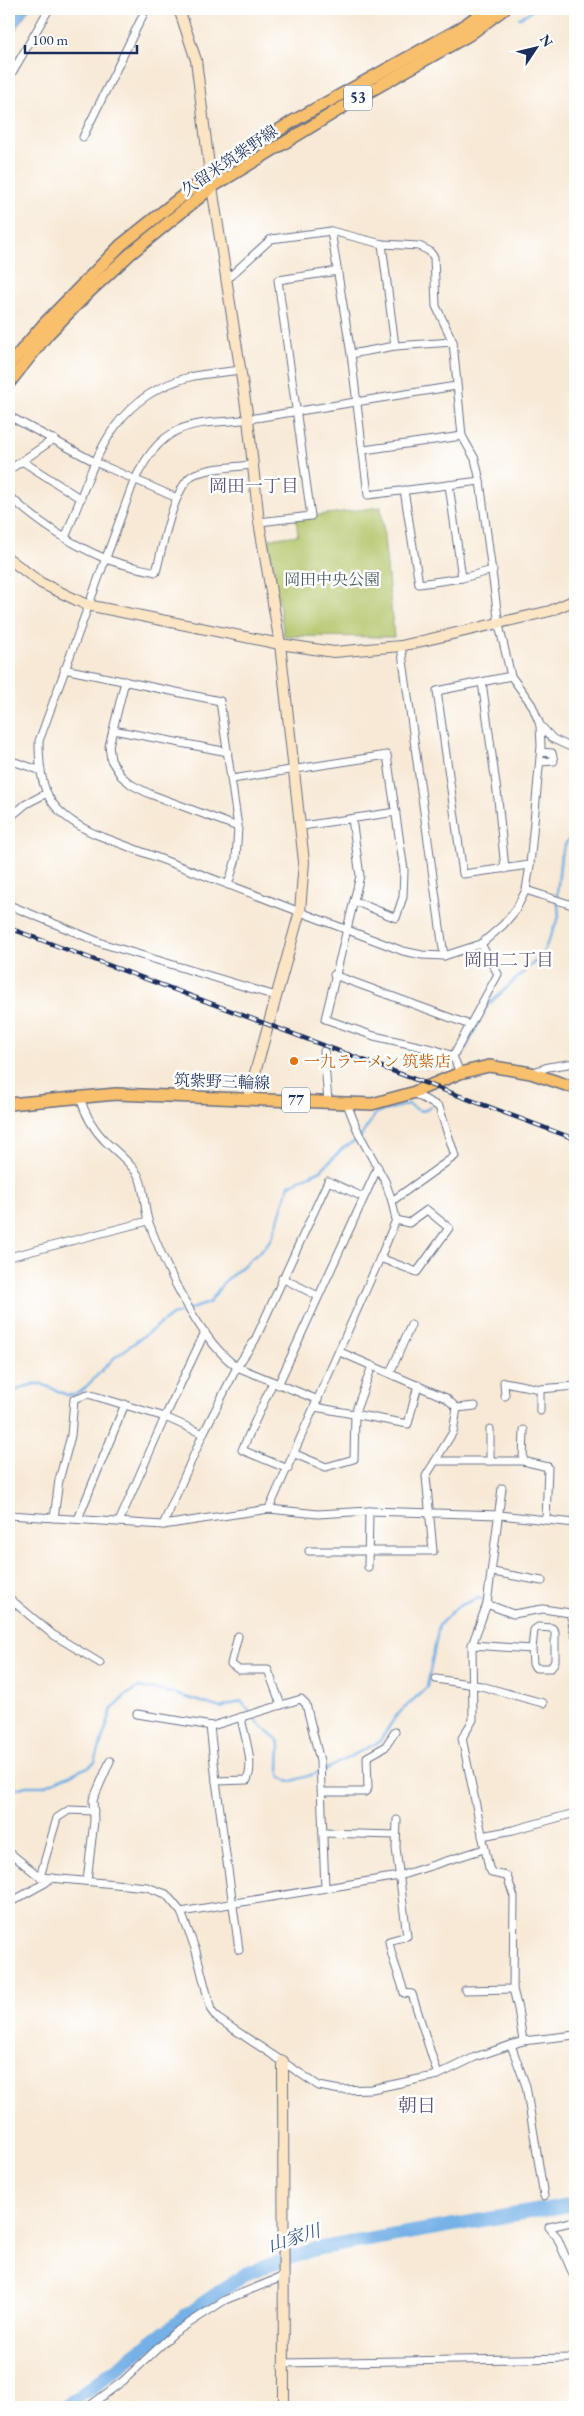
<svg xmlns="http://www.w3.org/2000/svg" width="584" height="2416" viewBox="0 0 584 2416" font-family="'EB Garamond','Noto Serif JP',serif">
  <rect width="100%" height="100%" fill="#fff"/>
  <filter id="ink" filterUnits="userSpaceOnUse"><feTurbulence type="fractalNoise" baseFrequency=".02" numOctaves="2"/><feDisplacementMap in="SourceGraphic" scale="10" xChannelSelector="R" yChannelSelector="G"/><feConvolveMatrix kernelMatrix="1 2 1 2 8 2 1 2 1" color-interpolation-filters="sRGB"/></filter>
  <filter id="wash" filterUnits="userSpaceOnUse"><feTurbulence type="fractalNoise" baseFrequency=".0096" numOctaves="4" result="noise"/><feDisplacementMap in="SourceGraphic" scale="20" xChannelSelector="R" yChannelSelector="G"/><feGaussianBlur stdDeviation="1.12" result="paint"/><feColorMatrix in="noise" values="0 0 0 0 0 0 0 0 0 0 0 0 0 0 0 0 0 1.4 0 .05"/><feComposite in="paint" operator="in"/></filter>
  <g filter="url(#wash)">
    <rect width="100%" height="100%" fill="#f7e9d5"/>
    <path fill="#b2c569" stroke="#667a64" d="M381 507 394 637 284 636 269 539 298 535 296 518Z"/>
    <path fill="#75b0e6" stroke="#4870a2" d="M9 9H29L9 38Z"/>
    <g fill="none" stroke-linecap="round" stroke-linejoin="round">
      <g stroke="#75b0e6" stroke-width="2.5">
        <path d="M519 18 535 9"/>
        <path d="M462 1056 487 1006 542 955 559 917 557 894 561 855 566 843 575 832"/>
        <path d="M9 1396 21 1388 34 1384H42L67 1395H73L83 1390 114 1358 172 1315 209 1303 224 1282 265 1247 273 1236 289 1185 321 1170 343 1148 359 1139 376 1113 409 1104C417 1110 422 1114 431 1107"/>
        <path d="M9 1791 26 1786H44L88 1767 95 1762 112 1709 125 1696 139 1687 172 1693 221 1708 241 1701 260 1725 277 1739 280 1744 279 1769 281 1777 289 1782 320 1772 379 1742 396 1716 427 1687 439 1625 457 1607 478 1598 482 1599"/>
      </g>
      <path stroke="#75b0e6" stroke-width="14" d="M65 2407 202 2304 247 2273 315 2249 575 2204"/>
    </g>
  </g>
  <g filter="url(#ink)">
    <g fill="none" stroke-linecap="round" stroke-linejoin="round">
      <g stroke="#687088" stroke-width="9">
        <g id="street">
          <path d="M9 78 49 9"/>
          <path d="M83 137 146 9"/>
          <path d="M331 231 351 354 368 495 480 481"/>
          <path d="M382 244 395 346"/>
          <path d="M226 280 271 239 331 231 382 244 419 246 429 251 434 257 436 306 453 342 462 436 475 459 480 481 499 625 511 676 532 705 540 725 541 746 530 865 526 890 515 911 503 925 481 944 444 956 422 955 403 951 95 834C48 812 39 791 39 741L134 481C145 460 156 441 178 430 201 420 225 423 249 419 318 408 387 397 456 386"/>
          <path d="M351 354 395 346 453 342"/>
          <path d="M9 416 95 462 177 498"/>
          <path d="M364 450 462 436"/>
          <path d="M22 461 81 499"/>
          <path d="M9 470 54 439"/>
          <path d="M449 485 462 578"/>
          <path d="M404 490 419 584 462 578 493 570"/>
          <path d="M9 496C37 521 68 543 104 558 120 565 139 568 156 572 162 551 174 482 195 474 213 467 234 467 253 465"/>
          <path d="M259 522 311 516 278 280 338 271"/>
          <path d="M65 538C94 468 106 398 190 377 206 373 223 373 239 370"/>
          <path d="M401 646 444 956"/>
          <path d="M64 669 220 701 238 827 236 859 228 885"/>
          <path d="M511 676 437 691 463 874 530 865"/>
          <path d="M125 681 109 746 111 760 121 776 132 785 150 794 238 827"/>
          <path d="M482 682 498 799 505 869"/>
          <path d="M540 725 553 739 575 749"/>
          <path d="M113 730 228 752"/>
          <path d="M9 760 39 770"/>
          <path d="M540 762 554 761 552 753 541 752"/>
          <path d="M232 779 387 755 404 870 403 897 396 918 354 901"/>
          <path d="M9 818 26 804 47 793"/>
          <path d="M352 819 360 876 325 1019 374 1036 436 1050 453 1056 498 974 481 944"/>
          <path d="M302 826 396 812"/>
          <path d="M526 890 575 906"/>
          <path d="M9 905 104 944 276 996"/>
          <path d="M334 975 470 1025"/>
          <path d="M324 1051 328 1102"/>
          <path d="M453 1056 460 1073"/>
          <path d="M531 1073 548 1067 575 1063"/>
          <path d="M80 1097C85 1115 93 1129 106 1142 117 1152 130 1162 138 1175 146 1190 143 1207 149 1223 165 1266 199 1340 237 1367L318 1400"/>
          <path d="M347 1104 359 1134 385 1181 392 1201 396 1220 380 1258 417 1272 449 1228 427 1210 409 1223 396 1220"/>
          <path d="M392 1201 455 1156 439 1107 413 1093"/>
          <path d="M9 1257 148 1221"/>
          <path d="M282 1278 318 1296"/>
          <path d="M390 1373 411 1325"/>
          <path d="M273 1382 242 1450 288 1469"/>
          <path d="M278 1385 378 1167"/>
          <path d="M505 1396 504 1382 540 1389 575 1386"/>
          <path d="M315 1407 408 1424 418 1385"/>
          <path d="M457 1408 475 1406"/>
          <path d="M540 1411V1389"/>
          <path d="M490 1429V1461"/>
          <path d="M295 1454 326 1467 354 1459 355 1413 372 1366"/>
          <path d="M436 1461H523L548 1467 546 1520"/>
          <path d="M523 1461 524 1430"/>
          <path d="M502 1488 487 1604 472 1645 473 1720 462 1738 489 1868 492 1873 507 1876 514 1897 513 1989 518 2009 523 2041"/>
          <path d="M269 1509 380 1258"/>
          <path d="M9 1515 163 1525 269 1509 318 1514 369 1511 500 1515 575 1523"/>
          <path d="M54 1518 59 1480 71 1436 74 1399 88 1394 165 1417 203 1434"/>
          <path d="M78 1519 125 1404"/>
          <path d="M119 1522 165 1417 205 1332"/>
          <path d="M163 1525 203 1434 237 1367 255 1340 328 1181 363 1197"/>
          <path d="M309 1551H433L426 1476 453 1432 457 1408 446 1398 340 1352"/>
          <path d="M368 1567 369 1511"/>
          <path d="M493 1572 542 1581"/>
          <path d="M9 1598 52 1634 100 1663"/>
          <path d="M487 1604 513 1614 543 1609 570 1613 575 1635"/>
          <path d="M238 1636 231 1664 239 1670H268L281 1705"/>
          <path d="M472 1645 532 1649 534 1630 538 1627 552 1628 555 1632V1661L551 1668H536L533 1664 532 1649"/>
          <path d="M436 1679 481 1686 543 1703"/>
          <path d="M137 1714 212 1726 301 1699 306 1704 320 1761 325 1888"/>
          <path d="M210 1726 216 1781"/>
          <path d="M322 1792H365L368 1788 367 1757 385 1747 395 1732"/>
          <path d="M397 1820 396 1848 407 1936 389 1941C391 1959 400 1975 404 1993L412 1994 438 2075"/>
          <path d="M323 1833 396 1835"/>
          <path d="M482 1836 513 1830 575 1813"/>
          <path d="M9 1852 40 1877 147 1887 166 1894 181 1912 196 1951 211 2010 217 2018 319 2086 340 2090 372 2089 438 2075 475 2057 523 2041 575 2035"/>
          <path d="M40 1877 57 1818 69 1810 94 1811"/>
          <path d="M87 1881 94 1821 93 1800 110 1761"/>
          <path d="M9 1903 45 1883 51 1878"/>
          <path d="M181 1912 399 1876 484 1849"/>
          <path d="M239 1950 216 1781 247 1780C255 1763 244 1736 241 1717"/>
          <path d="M465 1990 513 1989"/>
          <path d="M511 2045 526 2086 544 2196"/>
          <path d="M575 2221 549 2227 557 2237 575 2279"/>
          <path d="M283 2363 575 2358"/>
          <path d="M88 2407 123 2381 174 2333 225 2300 282 2277"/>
        </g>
      </g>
      <g stroke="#687088" stroke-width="12">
        <g id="secondary">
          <path d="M179 9 196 60 210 174 248 419 259 522 280 644 304 862 300 911 248 1098"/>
          <path d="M9 559 41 583 87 605 280 644 334 652 401 646 550 611 575 600"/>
          <path d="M283 2061 284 2407"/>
        </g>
      </g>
      <g stroke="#687088" stroke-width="14">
        <g id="primary">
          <path d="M9 365 43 325 121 245 210 174 295 120 461 28 487 9"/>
          <path d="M9 383 48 334 89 292 130 254 212 187 358 98 469 35 504 9"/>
          <path d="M9 1104 116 1094 372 1104 412 1093 460 1073 489 1066 531 1073 575 1088"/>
        </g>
      </g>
      <use href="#street" stroke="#fff" stroke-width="7"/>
      <use href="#secondary" stroke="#fce5c4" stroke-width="10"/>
      <use href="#primary" stroke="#f8bf6c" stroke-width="11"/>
      <g stroke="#1b2f5e" stroke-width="4.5">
        <path id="rail" d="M9 928 575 1139"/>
      </g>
      <use href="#rail" stroke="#fff" stroke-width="2.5" stroke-dasharray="8" stroke-linecap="butt"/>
    </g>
  </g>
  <circle fill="#e8710a" stroke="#fff" stroke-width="2" cx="294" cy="1061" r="5"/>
  <g text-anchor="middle" stroke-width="5" stroke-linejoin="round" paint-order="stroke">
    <g fill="#fff" stroke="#5f6d8e" stroke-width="1">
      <rect x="344" y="85.5" width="28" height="25" rx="4"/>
      <rect x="282" y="1087.5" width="28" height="25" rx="4"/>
    </g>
    <g font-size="15" font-weight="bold" fill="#1b2f5e">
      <text x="358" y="103">53</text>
      <text x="296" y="1105">77</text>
    </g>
    <g font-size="16" fill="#1b2f5e" stroke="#fff">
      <text transform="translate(229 160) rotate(-34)" y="6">久留米筑紫野線</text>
      <text transform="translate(222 1081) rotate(2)" y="6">筑紫野三輪線</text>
    </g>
    <g font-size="16" fill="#485c61" stroke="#fff">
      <text x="332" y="585">岡田中央公園</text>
    </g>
    <g font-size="16" fill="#c56008" stroke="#fff" text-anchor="start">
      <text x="304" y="1067">一九ラーメン 筑紫店</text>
    </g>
    <g font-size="18" fill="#5e537b" stroke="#fff">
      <text x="254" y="492">岡田一丁目</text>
      <text x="509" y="966">岡田二丁目</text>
    </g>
    <g font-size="18" font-style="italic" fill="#3a5c8e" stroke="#fff">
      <text transform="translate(294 2238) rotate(-17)" y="6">山家川</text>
    </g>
    <g font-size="19" fill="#5e537b" stroke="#fff">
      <text x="417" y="2112">朝日</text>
    </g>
  </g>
  <rect width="584" height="2416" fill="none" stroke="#fff" stroke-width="30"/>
  <g transform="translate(536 48) rotate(55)" stroke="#ffffff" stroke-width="4" paint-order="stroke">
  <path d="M0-4L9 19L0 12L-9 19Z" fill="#1b2f5e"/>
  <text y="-8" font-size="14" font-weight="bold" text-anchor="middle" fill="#1b2f5e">N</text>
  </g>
  <path d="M25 45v8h112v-8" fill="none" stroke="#1b2f5e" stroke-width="2.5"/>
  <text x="32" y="45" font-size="15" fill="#1b2f5e" stroke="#ffffff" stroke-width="4" paint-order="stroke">100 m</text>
</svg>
